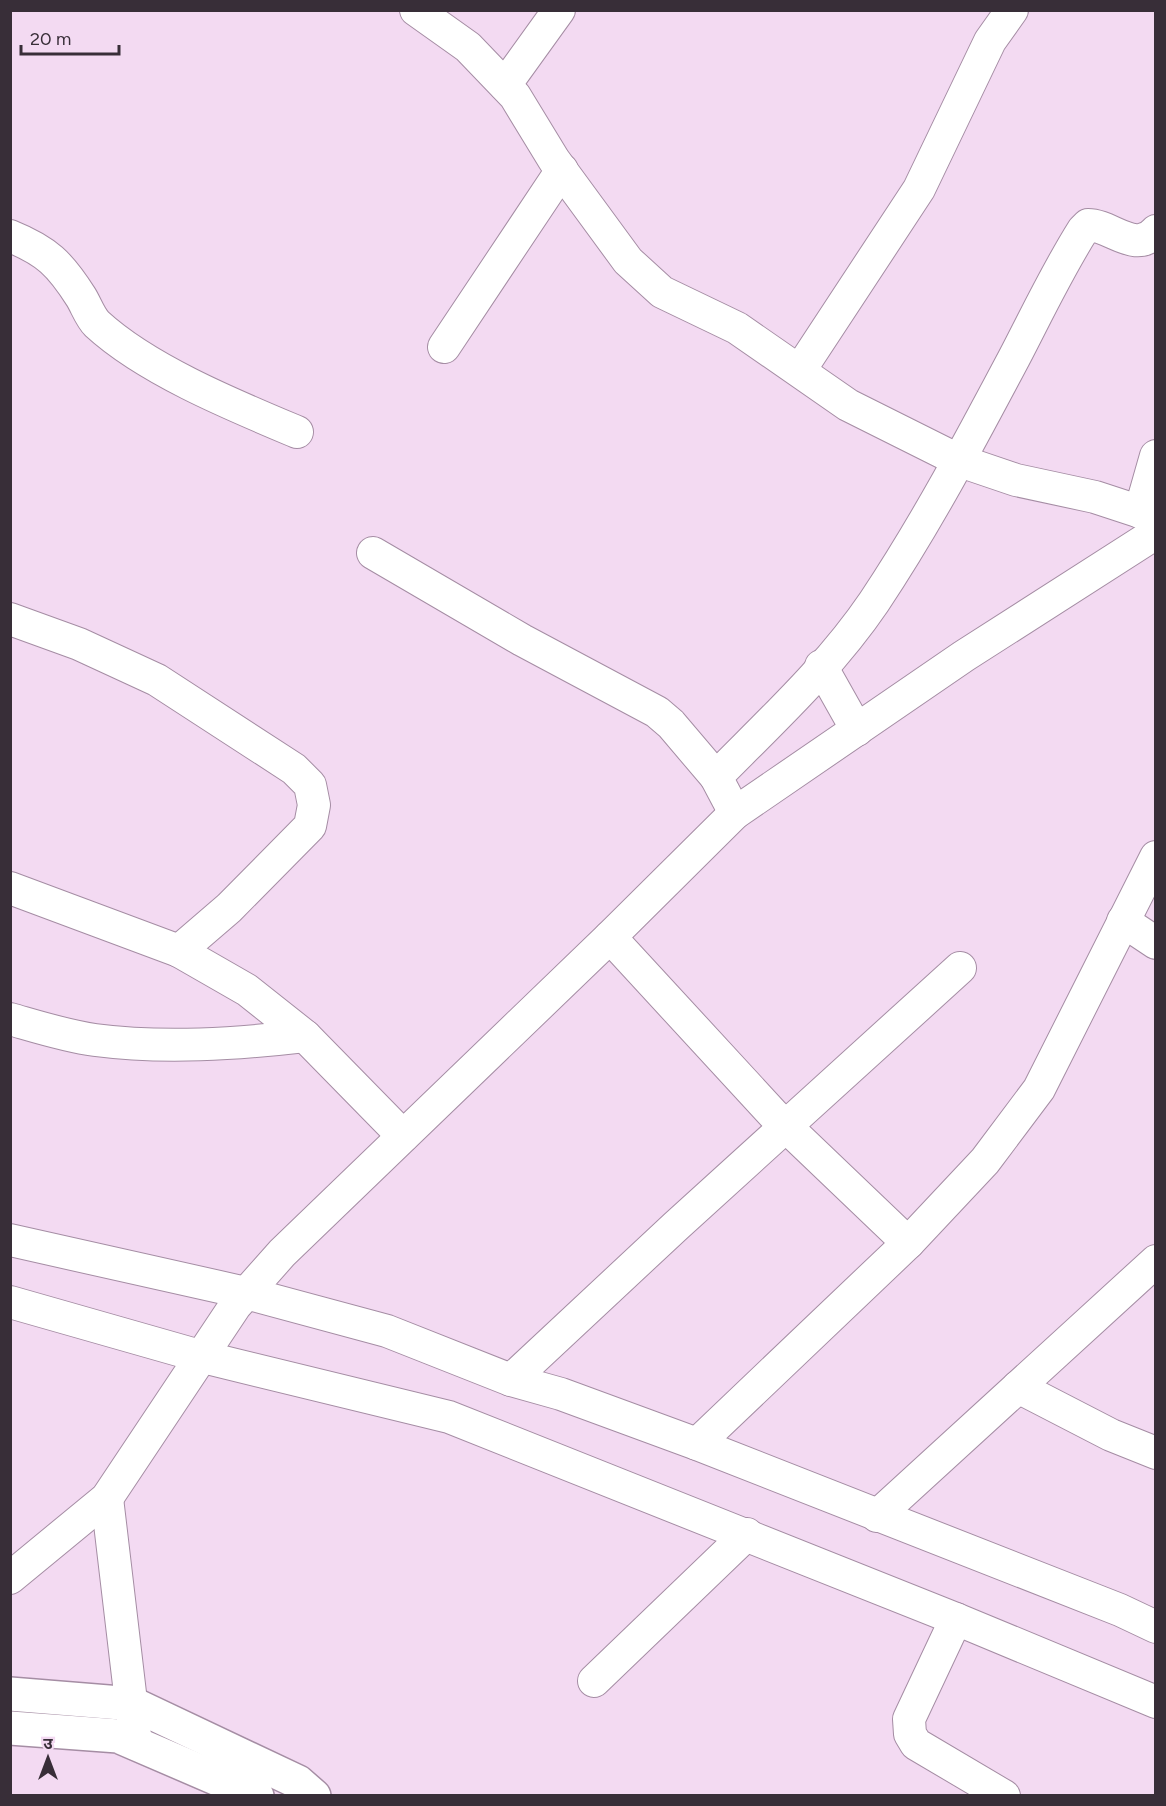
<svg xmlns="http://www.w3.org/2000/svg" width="1166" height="1806" viewBox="0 0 1166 1806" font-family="Figtree,'Noto Sans Devanagari',sans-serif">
  <rect width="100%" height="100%" fill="#f3daf2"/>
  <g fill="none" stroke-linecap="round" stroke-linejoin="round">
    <g stroke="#a58da4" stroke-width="34">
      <g id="minor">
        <path d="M416 10 468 47 515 96 554 160 628 261 662 292 737 328 848 405 960 461 1016 480 1095 497 1156 517"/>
        <path d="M505 85 559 10"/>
        <path d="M10 236C47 251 60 264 81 297 86 305 90 317 97 324 147 370 235 406 297 432"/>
        <path d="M444 347 562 170"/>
        <path d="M800 370 919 189 990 41 1012 10"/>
        <path d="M1140 512 1156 456"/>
        <path d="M373 553 522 640 657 712 671 724 716 777"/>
        <path d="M10 619 79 644 157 680 294 769 310 785 314 805 310 826 229 908 179 951"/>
        <path d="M821 666 857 730"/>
        <path d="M735 813 716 777C770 722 830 667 874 602 926 524 970 441 1014 358 1036 316 1057 271 1083 230L1088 225C1111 225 1136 255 1156 231"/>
        <path d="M10 888 179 951 247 990 305 1036 403 1136"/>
        <path d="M1123 921 1156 943"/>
        <path d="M610 937 773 1114 908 1243"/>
        <path d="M10 1019C38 1027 66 1036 95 1040 164 1049 236 1044 305 1036"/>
        <path d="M10 1240 246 1293 387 1331 511 1380 561 1394 697 1444 1120 1610 1156 1627"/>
        <path d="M10 1302 203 1357 449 1417 956 1619 1156 1702"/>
        <path d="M511 1380 676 1226 960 968"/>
        <path d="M1018 1387 1111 1435 1156 1453"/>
        <path d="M697 1444 908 1243 985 1161 1039 1089 1156 857"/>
        <path d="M107 1498 136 1744"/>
        <path d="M877 1516 1156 1261"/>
        <path d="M10 1578 107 1498 235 1306 282 1253 610 937 735 813 964 656 1156 533"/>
        <path d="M956 1619 909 1719 910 1734 916 1744 1004 1796"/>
        <path d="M594 1681 747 1534"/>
      </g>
    </g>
    <g stroke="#a58da4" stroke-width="36">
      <g id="major">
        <path d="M10 1694 133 1704 298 1782 314 1796"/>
        <path d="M10 1728 118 1736 257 1796"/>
      </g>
    </g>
    <use href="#minor" stroke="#fff" stroke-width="32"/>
    <use href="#major" stroke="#fff" stroke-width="33"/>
  </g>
  <rect width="1166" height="1806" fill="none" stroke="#382e38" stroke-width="24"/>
  <g transform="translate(48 1758)" stroke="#f3daf2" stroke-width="4.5" paint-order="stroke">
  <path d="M0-4.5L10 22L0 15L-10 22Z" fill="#382e38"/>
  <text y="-9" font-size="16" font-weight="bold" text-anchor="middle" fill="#382e38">उ</text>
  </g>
  <path d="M21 45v9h98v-9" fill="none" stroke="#382e38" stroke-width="3"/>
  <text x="30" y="45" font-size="18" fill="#382e38" stroke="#f3daf2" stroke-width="4.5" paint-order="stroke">20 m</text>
</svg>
